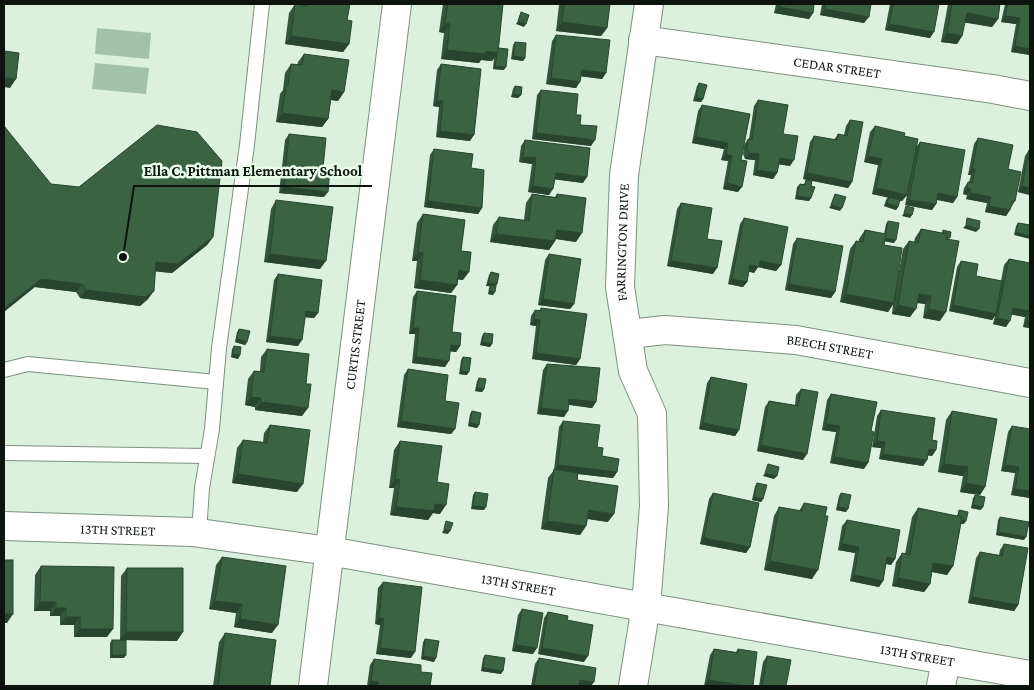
<svg xmlns="http://www.w3.org/2000/svg" width="1034" height="690" viewBox="0 0 1034 690" font-family="'Crimson Pro',serif">
  <rect width="100%" height="100%" fill="#dbf0dd"/>
  <g fill="#a2c3a7">
    <path d="M97 28 151 33 149 59 95 54Z"/>
    <path d="M95 63 149 68 146 94 92 89Z"/>
  </g>
  <g fill="none" stroke-linecap="round" stroke-linejoin="round">
    <g stroke="#7d9080" stroke-width="16">
      <g id="lane">
        <path d="M4 370 28 364 216 382"/>
        <path d="M4 453 207 456"/>
        <path d="M199 533 202 488 212 429 219 348 247 145 262 4"/>
      </g>
    </g>
    <g stroke="#7d9080" stroke-width="30">
      <g id="street">
        <path id="s1" d="M643 40 993 89 1030 96"/>
        <path id="s2" d="M629 334 665 330 796 340 1030 383"/>
        <path id="s3" d="M4 526 192 532 329 551 1030 675"/>
        <path id="s4" d="M313 686 397 4"/>
        <path d="M941 686 946 660"/>
      </g>
    </g>
    <g stroke="#7d9080" stroke-width="30">
      <g id="secondary">
        <path id="s5" d="M633 686 646 606 654 506 652 414 633 371 620 287 624 175 649 4"/>
      </g>
    </g>
    <use href="#lane" stroke="#fff" stroke-width="14"/>
    <use href="#street" stroke="#fff" stroke-width="28"/>
    <use href="#secondary" stroke="#fff" stroke-width="28"/>
  </g>
  <g fill="#335539">
    <path d="M295 4 302 5V4H350L347 20 349 44 343 52 285 44 289 13Z"/>
    <path d="M443 4H498V48L504 70 493 69 494 57 492 61 481 60 479 63 441 59 444 33 439 32Z"/>
    <path d="M549 4H610L607 28 601 36 556 31 559 5Z"/>
    <path d="M776 4H814L813 13 809 19 774 13Z"/>
    <path d="M822 4H871L864 23 820 15Z"/>
    <path d="M890 4H939L930 38 885 30Z"/>
    <path d="M948 4H1000L998 19 992 27 965 22 962 36 957 44 941 42Z"/>
    <path d="M1005 4H1030V55L1011 52 1016 24 1001 22Z"/>
    <path d="M556 35 606 73 602 79 581 76 576 88 546 84 552 41Z"/>
    <path d="M515 42 525 58 523 61 511 59 513 45Z"/>
    <path d="M304 54 344 92 338 101 331 100 328 119 322 127 276 122 280 94 283 90 285 73 291 64 297 65 298 62Z"/>
    <path d="M441 64 470 141 436 137 439 107 433 106 437 70Z"/>
    <path d="M699 83 703 99 701 102 693 101 697 86Z"/>
    <path d="M515 86 521 95 518 98 511 97 513 89Z"/>
    <path d="M541 90 576 115 591 146 532 139 537 95Z"/>
    <path d="M758 100 783 134 790 166 779 164 777 173 773 179 753 175 755 160 745 159 743 154 744 145 748 139H749L754 106Z"/>
    <path d="M702 105 741 160 738 192 723 189 728 161 721 160 724 149 692 143 698 111Z"/>
    <path d="M850 120 852 182 848 188 803 179 810 142 814 136 834 140 838 134 844 135 846 126Z"/>
    <path d="M875 126 904 136 916 147 920 142 957 197 953 203 937 200 936 204 932 210 905 205 913 165 907 195 902 201 898 200V207L896 210 884 206 886 200 888 197 872 194 878 165 864 162 870 132Z"/>
    <path d="M289 134 323 168 324 197 279 193 285 140Z"/>
    <path d="M978 138 1008 169 1015 201 1006 216 985 212 987 203 966 199 967 195 963 194 964 188 968 182H969L971 175H968L974 144Z"/>
    <path d="M525 140 583 183 555 179 549 195 528 192 532 164 519 162 521 146Z"/>
    <path d="M434 149 471 168 482 208 478 214 424 207 430 155Z"/>
    <path d="M1029 150 1030 195 1018 192 1025 156Z"/>
    <path d="M806 180 811 198 809 201 795 199 797 187 800 184H804Z"/>
    <path d="M51 184 213 237 207 245 172 273 155 271 148 299 140 306 80 298 76 292 35 287Z"/>
    <path d="M532 194 555 197 557 194 576 242 555 239V241L549 250 490 242 493 225 499 217 524 220 526 203Z"/>
    <path d="M276 200 320 269 264 262 271 209Z"/>
    <path d="M681 203 707 239 713 274 667 266 677 209Z"/>
    <path d="M423 214 461 251 463 280 458 279 457 285 451 293 414 288 417 261H412L417 223Z"/>
    <path d="M744 218 781 265 776 271 758 267 754 273 749 271 747 282 743 287 728 284 740 224Z"/>
    <path d="M888 221 894 243 885 241 884 245 896 288 903 249 909 241 914 242 915 238 921 229 942 233 943 230 949 240 940 321 923 318 925 304 917 303 910 317 892 314 893 304 888 312 840 302 850 249 856 241H859V239L865 230 884 234 886 224Z"/>
    <path d="M1018 223 1030 225 1014 235 1016 226Z"/>
    <path d="M797 238 835 292 831 298 785 290 793 244Z"/>
    <path d="M549 254 574 304 570 309 538 305 545 260Z"/>
    <path d="M1009 259 1030 263V328L1023 327 1025 317 1011 314 1006 327 993 324 995 316 992 320 949 311 957 267 961 261 976 276 1001 281 1004 265Z"/>
    <path d="M491 272 497 284 493 295 488 294 489 288 490 286H486L489 275Z"/>
    <path d="M278 274 318 313 314 318 305 317 298 346 266 342 274 280Z"/>
    <path d="M417 291 452 332 460 346 456 352 450 351 445 367 412 363 415 334H409L413 297Z"/>
    <path d="M541 308 580 359 576 365 532 359 536 326 530 325 531 316 535 310 539 311Z"/>
    <path d="M239 329 247 342 245 345 235 342 237 332Z"/>
    <path d="M484 333 490 347 480 345 482 336Z"/>
    <path d="M234 346 240 355 238 359 231 357 232 349Z"/>
    <path d="M267 349 302 416 255 410V407L245 405 248 379 254 371H260L261 357Z"/>
    <path d="M463 357 467 375 459 374 461 360Z"/>
    <path d="M547 364 596 402 592 408 569 405 564 417 537 414 543 370Z"/>
    <path d="M408 369 445 401 455 429 451 434 397 427 404 375Z"/>
    <path d="M711 377 739 430 735 436 699 429 707 383Z"/>
    <path d="M479 378 484 389 482 392 475 391 477 381Z"/>
    <path d="M801 389 803 460 757 451 765 407 769 401 795 405 796 395Z"/>
    <path d="M831 394 864 469 830 463 836 432 822 430 827 400Z"/>
    <path d="M881 410 932 440 936 450 932 456 928 455 927 460 923 466 879 459 881 448 872 447 877 416Z"/>
    <path d="M472 411 479 425 477 428 468 426 470 414Z"/>
    <path d="M952 411 985 487 980 495 960 492 963 476 938 472 946 420Z"/>
    <path d="M563 421 597 447 602 456 617 472 613 478 578 474 577 480 608 522 587 519 586 526 580 535 541 529 548 478 554 470 559 427Z"/>
    <path d="M270 425 297 492 232 483 237 448 243 440 263 442 264 433Z"/>
    <path d="M1012 426 1030 498 1011 495 1015 473 1001 471 1008 432Z"/>
    <path d="M400 441 437 482 440 514 433 513 428 520 390 515 394 488H389L394 450Z"/>
    <path d="M757 483 763 499 761 502 752 500 755 486Z"/>
    <path d="M475 492 484 510 471 509 473 495Z"/>
    <path d="M713 493 750 547 746 553 700 544 709 499Z"/>
    <path d="M841 493 846 512 836 510 839 496Z"/>
    <path d="M975 495 981 510 971 508 973 498Z"/>
    <path d="M804 503 825 516 812 579 764 570 774 516 779 507 799 511Z"/>
    <path d="M918 508 957 516 959 510 964 524H961L953 566 947 575 932 572 930 584 924 592 892 586 896 562 902 553 905 554 912 517Z"/>
    <path d="M1000 517 1024 540 996 535 998 520Z"/>
    <path d="M847 520 895 559 891 565 886 564 883 581 879 587 850 581 855 553 838 550 842 526Z"/>
    <path d="M1004 544 1018 605 1014 611 968 603 976 558 980 552 999 555 1000 550Z"/>
    <path d="M222 557 272 633 234 627 236 613 209 609 216 565Z"/>
    <path d="M41 566 107 637H74V625H60V616H50V611H34L35 575Z"/>
    <path d="M127 568 177 641 126 640 124 658H110V643L112 640H120L121 576Z"/>
    <path d="M383 582 411 658 376 654 380 625 375 624 378 588Z"/>
    <path d="M522 609 533 654 512 651 518 615Z"/>
    <path d="M548 612 567 620 584 662 538 654 544 618Z"/>
    <path d="M225 633 270 686H213L219 642Z"/>
    <path d="M425 639 434 662 421 659 423 642Z"/>
    <path d="M714 649 736 652 738 649 753 686H704L710 655Z"/>
    <path d="M485 655 501 674 481 671 483 658Z"/>
    <path d="M767 656 786 686H759L763 662Z"/>
    <path d="M539 658 591 686H531L535 664Z"/>
    <path d="M374 659 421 672 430 686H367L370 665Z"/>
  </g>
  <g fill="#29452e">
    <path d="M779 7 813 13 809 19 774 13Z"/>
    <path d="M825 9 869 17 864 23 820 15Z"/>
    <path d="M967 13 998 19 992 27 961 22Z"/>
    <path d="M1005 16 1020 18 1016 24 1001 22Z"/>
    <path d="M518 21 526 24 524 27 516 24Z"/>
    <path d="M562 22 607 28 601 36 556 31Z"/>
    <path d="M445 23 450 24 444 33 439 32Z"/>
    <path d="M889 24 934 32 930 38 885 30Z"/>
    <path d="M947 33 962 36 957 44 941 42Z"/>
    <path d="M291 36 349 44 343 52 285 44Z"/>
    <path d="M1015 46 1030 49V55L1011 52Z"/>
    <path d="M447 50 486 51 498 53 492 61 481 60 479 63 441 59Z"/>
    <path d="M513 56 525 58 523 61 511 59Z"/>
    <path d="M495 66 506 67 504 70 493 69Z"/>
    <path d="M582 70 606 73 602 79 578 76Z"/>
    <path d="M4 78 16 79 10 88 4 87Z"/>
    <path d="M551 78 580 82 576 88 546 84Z"/>
    <path d="M332 90 344 92 338 101 326 99Z"/>
    <path d="M514 94 521 95 518 98 511 97Z"/>
    <path d="M696 98 703 99 701 102 693 101Z"/>
    <path d="M437 101H443L439 107 433 106Z"/>
    <path d="M282 113 328 119 322 127 276 122Z"/>
    <path d="M440 131 474 135 470 141 436 137Z"/>
    <path d="M536 133 595 140 591 146 532 139Z"/>
    <path d="M696 137 728 143 724 149 692 143Z"/>
    <path d="M749 153 759 154 755 160 745 159Z"/>
    <path d="M726 154 732 156 728 161 721 160Z"/>
    <path d="M868 156 882 159 878 165 864 162Z"/>
    <path d="M523 157 536 158 532 164 519 162Z"/>
    <path d="M780 158 794 160 790 166 776 164Z"/>
    <path d="M972 169H975L971 175H968Z"/>
    <path d="M757 170 777 173 773 179 753 175Z"/>
    <path d="M556 173 587 177 583 183 551 179Z"/>
    <path d="M807 173 852 182 848 188 803 179Z"/>
    <path d="M727 183 742 187 738 192 723 189Z"/>
    <path d="M533 186 553 189 549 195 528 192Z"/>
    <path d="M1022 186 1030 188V195L1018 192Z"/>
    <path d="M284 187 328 192 324 197 279 193Z"/>
    <path d="M876 188 907 195 902 201 872 194Z"/>
    <path d="M967 188 971 189 967 195 963 194Z"/>
    <path d="M938 193 957 197 953 203 934 199Z"/>
    <path d="M970 193 991 197 987 203 966 199Z"/>
    <path d="M797 196 811 198 809 201 795 199Z"/>
    <path d="M909 200 936 204 932 210 905 205Z"/>
    <path d="M428 201 482 208 478 214 424 207Z"/>
    <path d="M887 203 898 207 896 210 884 206Z"/>
    <path d="M831 205 842 208 840 211 829 208Z"/>
    <path d="M989 206 1010 210 1006 216 985 212Z"/>
    <path d="M904 213 912 215 910 218 902 216Z"/>
    <path d="M966 225 979 229 976 232 963 228Z"/>
    <path d="M557 230 582 233 576 242 551 238Z"/>
    <path d="M1016 232 1030 236V239L1014 235Z"/>
    <path d="M496 234 555 241 549 250 490 242Z"/>
    <path d="M213 237 207 245 172 273 150 271 156 262Z"/>
    <path d="M885 237 896 240 894 243 883 241Z"/>
    <path d="M418 252 423 253 417 261H412Z"/>
    <path d="M270 254 326 261 320 269 264 262Z"/>
    <path d="M671 261 717 268 713 274 667 266Z"/>
    <path d="M760 261 781 265 776 271 758 267 754 273 746 271 750 265Z"/>
    <path d="M459 270 469 272 463 280 453 279Z"/>
    <path d="M41 279 82 284 76 292 35 287 4 312V308Z"/>
    <path d="M732 279 747 282 743 287 728 284Z"/>
    <path d="M420 280 457 285 451 293 414 288Z"/>
    <path d="M488 283 497 284 495 287 486 286Z"/>
    <path d="M789 284 835 292 831 298 785 290Z"/>
    <path d="M86 290 154 291 148 299 140 306 80 298Z"/>
    <path d="M490 291 495 292 493 295 488 294Z"/>
    <path d="M846 294 894 303 888 312 840 302Z"/>
    <path d="M919 294 931 296 925 304 913 302Z"/>
    <path d="M543 299 574 304 570 309 538 305Z"/>
    <path d="M898 305 916 309 910 317 892 314Z"/>
    <path d="M953 305 996 314 992 320 949 311Z"/>
    <path d="M1013 308 1029 311 1025 317 1008 314Z"/>
    <path d="M929 309 946 312 940 321 923 318Z"/>
    <path d="M306 311 318 313 314 318 302 317Z"/>
    <path d="M997 318 1010 321 1006 327 993 324Z"/>
    <path d="M534 319 540 320 536 326 530 325Z"/>
    <path d="M1027 321H1030V328L1023 327Z"/>
    <path d="M413 328H419L415 334H409Z"/>
    <path d="M270 336 302 340 298 346 266 342Z"/>
    <path d="M237 339 247 342 245 345 235 342Z"/>
    <path d="M482 342 492 344 490 347 480 345Z"/>
    <path d="M451 345 460 346 456 352 447 351Z"/>
    <path d="M536 353 580 359 576 365 532 359Z"/>
    <path d="M233 354 240 355 238 359 231 357Z"/>
    <path d="M416 357 449 361 445 367 412 363Z"/>
    <path d="M461 371 469 372 467 375 459 374Z"/>
    <path d="M477 388 484 389 482 392 475 391Z"/>
    <path d="M251 397 261 398 255 407 245 405Z"/>
    <path d="M569 399 596 402 592 408 565 404Z"/>
    <path d="M261 402 308 408 302 416 255 410Z"/>
    <path d="M541 408 568 411 564 417 537 414Z"/>
    <path d="M401 421 455 429 451 434 397 427Z"/>
    <path d="M470 423 479 425 477 428 468 426Z"/>
    <path d="M703 423 739 430 735 436 699 429Z"/>
    <path d="M826 424 840 426 836 432 822 430Z"/>
    <path d="M877 441 885 442 881 448 872 447Z"/>
    <path d="M761 445 807 454 803 460 757 451Z"/>
    <path d="M929 449 936 450 932 456 925 455Z"/>
    <path d="M883 454 927 460 923 466 879 459Z"/>
    <path d="M834 457 868 463 864 469 830 463Z"/>
    <path d="M944 464 968 467 963 476 938 472Z"/>
    <path d="M558 465 617 472 613 478 553 471Z"/>
    <path d="M1005 465 1019 467 1015 473 1001 471Z"/>
    <path d="M765 473 777 476 774 479 763 476Z"/>
    <path d="M238 474 303 484 297 492 232 483Z"/>
    <path d="M395 479 400 480 394 488H389Z"/>
    <path d="M966 483 985 487 980 495 960 492Z"/>
    <path d="M1015 489 1030 491V498L1011 495Z"/>
    <path d="M754 497 763 499 761 502 752 500Z"/>
    <path d="M435 504 446 505 440 514 433 513 428 520 390 515 396 507Z"/>
    <path d="M973 505 983 507 981 510 971 508Z"/>
    <path d="M473 506 486 507 484 510 471 509Z"/>
    <path d="M838 507 848 509 846 512 836 510Z"/>
    <path d="M589 510 614 514 608 522 583 518Z"/>
    <path d="M957 519 966 521 964 524 955 522Z"/>
    <path d="M547 521 586 526 580 535 541 529Z"/>
    <path d="M444 529 450 531 448 534 442 533Z"/>
    <path d="M998 532 1026 537 1024 540 996 535Z"/>
    <path d="M704 538 750 547 746 553 700 544Z"/>
    <path d="M842 544 859 547 855 553 838 550Z"/>
    <path d="M887 557 895 559 891 565 883 563Z"/>
    <path d="M770 561 818 570 812 579 764 570Z"/>
    <path d="M933 563 953 566 947 575 928 571Z"/>
    <path d="M854 575 883 581 879 587 850 581Z"/>
    <path d="M898 578 930 584 924 592 892 586Z"/>
    <path d="M972 597 1018 605 1014 611 968 603Z"/>
    <path d="M215 601 242 604 236 613 209 609Z"/>
    <path d="M40 602H56L50 611H34Z"/>
    <path d="M56 608H66L60 616H50Z"/>
    <path d="M4 614H13L7 623H4Z"/>
    <path d="M66 617H80L74 625H60Z"/>
    <path d="M379 618 384 619 380 625 375 624Z"/>
    <path d="M240 619 278 625 272 633 234 627Z"/>
    <path d="M80 629H113L107 637H74Z"/>
    <path d="M126 632H183L177 641 120 640Z"/>
    <path d="M516 645 537 648 533 654 512 651Z"/>
    <path d="M380 648 415 652 411 658 376 654Z"/>
    <path d="M542 648 588 656 584 662 538 654Z"/>
    <path d="M112 655H126L124 658H110Z"/>
    <path d="M423 656 436 658 434 662 421 659Z"/>
    <path d="M483 668 503 671 501 674 481 671Z"/>
    <path d="M580 680 594 682 591 686H576Z"/>
    <path d="M709 680 745 686H704Z"/>
    <path d="M371 681 379 682 376 686H368Z"/>
  </g>
  <g fill="#3b6342" stroke="#29452e">
    <path d="M295 4 307 6V4H350L347 20 352 21 349 44 291 36Z"/>
    <path d="M448 4H503L498 53 486 51 485 54 447 50 450 24 445 23Z"/>
    <path d="M564 4H610L607 28 562 22Z"/>
    <path d="M779 4H814L813 13 779 7Z"/>
    <path d="M825 4H871L869 17 825 9Z"/>
    <path d="M893 4H939L934 32 889 24Z"/>
    <path d="M952 4H1000L998 19 967 13 962 36 947 33Z"/>
    <path d="M1008 4H1030V49L1015 46 1020 18 1005 16Z"/>
    <path d="M521 12 529 15 526 24 518 21Z"/>
    <path d="M556 35 610 40 606 73 582 70 580 82 551 78Z"/>
    <path d="M515 42 526 43 525 58 513 56Z"/>
    <path d="M498 48 508 49 506 67 495 66Z"/>
    <path d="M4 51 19 53 16 79 4 78Z"/>
    <path d="M304 54 349 60 344 92 332 90 328 119 282 113 286 86H288L291 64 302 65Z"/>
    <path d="M441 64 481 69 474 135 440 131 443 101H437Z"/>
    <path d="M699 83 707 85 703 99 696 98Z"/>
    <path d="M515 86 522 87 521 95 514 94Z"/>
    <path d="M541 90 578 94 576 115H581L580 125 597 126 595 140 536 133Z"/>
    <path d="M758 100 788 105 783 134 798 136 794 160 780 158 777 173 757 170 759 154 749 153 747 148 748 139 752 140Z"/>
    <path d="M702 105 750 114 741 160 747 161 742 187 727 183 732 156 726 154 728 143 696 137Z"/>
    <path d="M850 120 863 122 852 182 807 173 814 136 837 140 838 134 847 136Z"/>
    <path d="M157 125 197 132 222 161 213 237 178 264 156 262 154 291 145 297 86 290 82 284 41 279 4 308V126L51 184 79 187Z"/>
    <path d="M875 126 905 133 904 136 918 139 907 195 876 188 882 159 868 156Z"/>
    <path d="M289 134 326 138 323 168 330 169 328 192 284 187Z"/>
    <path d="M978 138 1013 145 1008 169 1021 172 1015 201H1012L1010 210 989 206 991 197 970 193 971 189 967 188 968 182 972 183 975 169H972Z"/>
    <path d="M525 140 590 148 587 177 556 173 553 189 533 186 536 158 523 157Z"/>
    <path d="M920 142 965 150 957 197 938 193 936 204 909 200Z"/>
    <path d="M434 149 473 154 471 168 484 170 482 208 428 201Z"/>
    <path d="M1029 150 1030 151V188L1022 186Z"/>
    <path d="M806 180 812 181 811 186 815 187 811 198 797 196 800 184 805 185Z"/>
    <path d="M532 194 557 198V194L586 198 582 233 557 230 555 241 496 234 499 217 529 221Z"/>
    <path d="M835 194 846 197 842 208 831 205Z"/>
    <path d="M889 197 900 200 898 207 887 203Z"/>
    <path d="M276 200 333 207 326 261 270 254Z"/>
    <path d="M681 203 712 208 707 239 722 241 717 268 671 261Z"/>
    <path d="M906 206 914 208 912 215 904 213Z"/>
    <path d="M423 214 465 220 461 251 471 252 469 272 459 270 457 285 420 280 423 253 418 252Z"/>
    <path d="M744 218 788 227 781 265 760 261 759 267 750 265 747 282 732 279Z"/>
    <path d="M967 218 980 221 979 229 966 225Z"/>
    <path d="M888 221 899 223 896 240 885 238Z"/>
    <path d="M1018 223 1030 225V236L1016 232Z"/>
    <path d="M921 229 947 234 946 239 959 241 946 312 929 309 931 296 919 294 916 309 898 305 909 241 918 243Z"/>
    <path d="M865 230 886 234 884 245 902 248 894 303 846 294 856 241 863 242Z"/>
    <path d="M943 230 951 232 950 238H946L947 234 943 233Z"/>
    <path d="M797 238 843 246 835 292 789 284Z"/>
    <path d="M549 254 581 259 574 304 543 299Z"/>
    <path d="M1009 259 1030 263V321H1027L1029 311 1013 308 1010 321 997 318Z"/>
    <path d="M961 261 978 264 976 276 1002 281 996 314 953 305Z"/>
    <path d="M491 272 499 274 497 284 488 283Z"/>
    <path d="M278 274 322 280 318 313 306 311 302 340 270 336Z"/>
    <path d="M491 285 496 286 495 292 490 291Z"/>
    <path d="M417 291 456 296 452 332 461 333 460 346 451 345 449 361 416 357 419 328H413Z"/>
    <path d="M541 308 587 314 580 359 536 353 540 320 534 319 535 310 541 311Z"/>
    <path d="M239 329 250 331 247 342 237 339Z"/>
    <path d="M484 333 493 334 492 344 482 342Z"/>
    <path d="M234 346 241 347 240 355 233 354Z"/>
    <path d="M267 349 309 354 306 384H311L308 408 261 402V398L251 397 254 371 264 372Z"/>
    <path d="M463 357 471 358 469 372 461 371Z"/>
    <path d="M547 364 600 368 596 402 569 399 568 411 541 408Z"/>
    <path d="M408 369 448 375 445 401 459 403 455 429 401 421Z"/>
    <path d="M711 377 747 384 739 430 703 423Z"/>
    <path d="M479 378 486 379 484 389 477 388Z"/>
    <path d="M801 389 818 392 807 454 761 445 769 401 798 406Z"/>
    <path d="M831 394 877 402 871 431 874 432 868 463 834 457 840 426 826 424Z"/>
    <path d="M881 410 935 418 932 440 937 441 936 450 929 449 927 460 883 454 885 442 877 441Z"/>
    <path d="M472 411 481 413 479 425 470 423Z"/>
    <path d="M952 411 997 419 985 487 966 483 968 467 944 464Z"/>
    <path d="M563 421 600 425 597 447 603 448 602 456 619 459 617 472 558 465Z"/>
    <path d="M270 425 310 430 303 484 238 474 243 440 267 443Z"/>
    <path d="M1012 426 1030 429V491L1015 489 1019 467 1005 465Z"/>
    <path d="M400 441 442 446 437 482 449 484 446 505 435 504 434 511 396 507 400 480 395 479Z"/>
    <path d="M768 464 779 467 777 476 765 473Z"/>
    <path d="M554 469 578 473 577 480 618 486 614 514 589 510 586 526 547 521Z"/>
    <path d="M757 483 767 485 763 499 754 497Z"/>
    <path d="M475 492 488 494 486 507 473 506Z"/>
    <path d="M713 493 759 503 750 547 704 538Z"/>
    <path d="M841 493 851 495 848 509 838 507Z"/>
    <path d="M975 495 985 497 983 507 973 505Z"/>
    <path d="M804 503 827 507 825 516H828L818 570 770 561 779 507 802 511Z"/>
    <path d="M918 508 962 517 953 566 933 563 930 584 898 578 902 553 910 555Z"/>
    <path d="M959 510 968 512 966 521 961 520 962 517 958 516Z"/>
    <path d="M1000 517 1029 522 1026 537 998 532Z"/>
    <path d="M847 520 900 530 895 559 887 557 883 581 854 575 859 547 842 544Z"/>
    <path d="M446 521 453 523 450 531 444 529Z"/>
    <path d="M1004 544 1028 548 1018 605 972 597 980 552 1002 556Z"/>
    <path d="M222 557 286 566 278 625 240 619 242 604 215 601Z"/>
    <rect x="4" y="560" width="9" height="54"/>
    <path d="M41 566 114 567 113 629H80V617H66V608H56V602H40Z"/>
    <path d="M127 568H183V632H126Z"/>
    <path d="M383 582 422 587 415 652 380 648 384 619 379 618Z"/>
    <path d="M522 609 543 613 537 648 516 645Z"/>
    <path d="M548 612 568 616 567 620 593 625 588 656 542 648Z"/>
    <path d="M225 633 276 640 270 686H218Z"/>
    <path d="M425 639 439 641 436 658 423 656Z"/>
    <rect x="112" y="640" width="14" height="15"/>
    <path d="M714 649 738 653V649L757 652 753 686H745L709 680Z"/>
    <path d="M485 655 505 658 503 671 483 668Z"/>
    <path d="M767 656 791 660 786 686H762Z"/>
    <path d="M539 658 596 668 594 682 580 680 579 686H534Z"/>
    <path d="M374 659 421 665V672L432 673 430 686H378L379 682 371 681Z"/>
  </g>
  <g text-anchor="middle" stroke-width="5" stroke-linejoin="round" paint-order="stroke">
    <g font-size="14" fill="#0d140e" stroke="#e8fdea">
      <text dy="5" stroke="none"><textPath href="#s1" startOffset="196">CEDAR STREET</textPath></text>
      <text dy="5" stroke="none"><textPath href="#s5" startOffset="450">FARRINGTON DRIVE</textPath></text>
      <text dy="5" stroke="none"><textPath href="#s4" startOffset="344">CURTIS STREET</textPath></text>
      <text dy="5" stroke="none"><textPath href="#s2" startOffset="202">BEECH STREET</textPath></text>
      <text dy="5" stroke="none"><textPath href="#s3" startOffset="114">13TH STREET</textPath></text>
      <text dy="5" stroke="none"><textPath href="#s3" startOffset="519">13TH STREET</textPath></text>
      <text dy="5" stroke="none"><textPath href="#s3" startOffset="924">13TH STREET</textPath></text>
    </g>
  </g>
  <path fill="none" stroke="#0d140e" stroke-width="2" d="M123 257L134 186H372"/>
  <circle fill="#0d140e" stroke="#e8fdea" stroke-width="2" cx="123" cy="257" r="5"/>
  <g font-size="15" text-anchor="middle" font-weight="bold" fill="#0d140e" stroke="#e8fdea" stroke-width="5" stroke-linejoin="round" paint-order="stroke">
    <text x="253" y="176">Ella C. Pittman Elementary School</text>
  </g>
  <rect width="1034" height="690" fill="none" stroke="#0d140e" stroke-width="10"/>
</svg>
